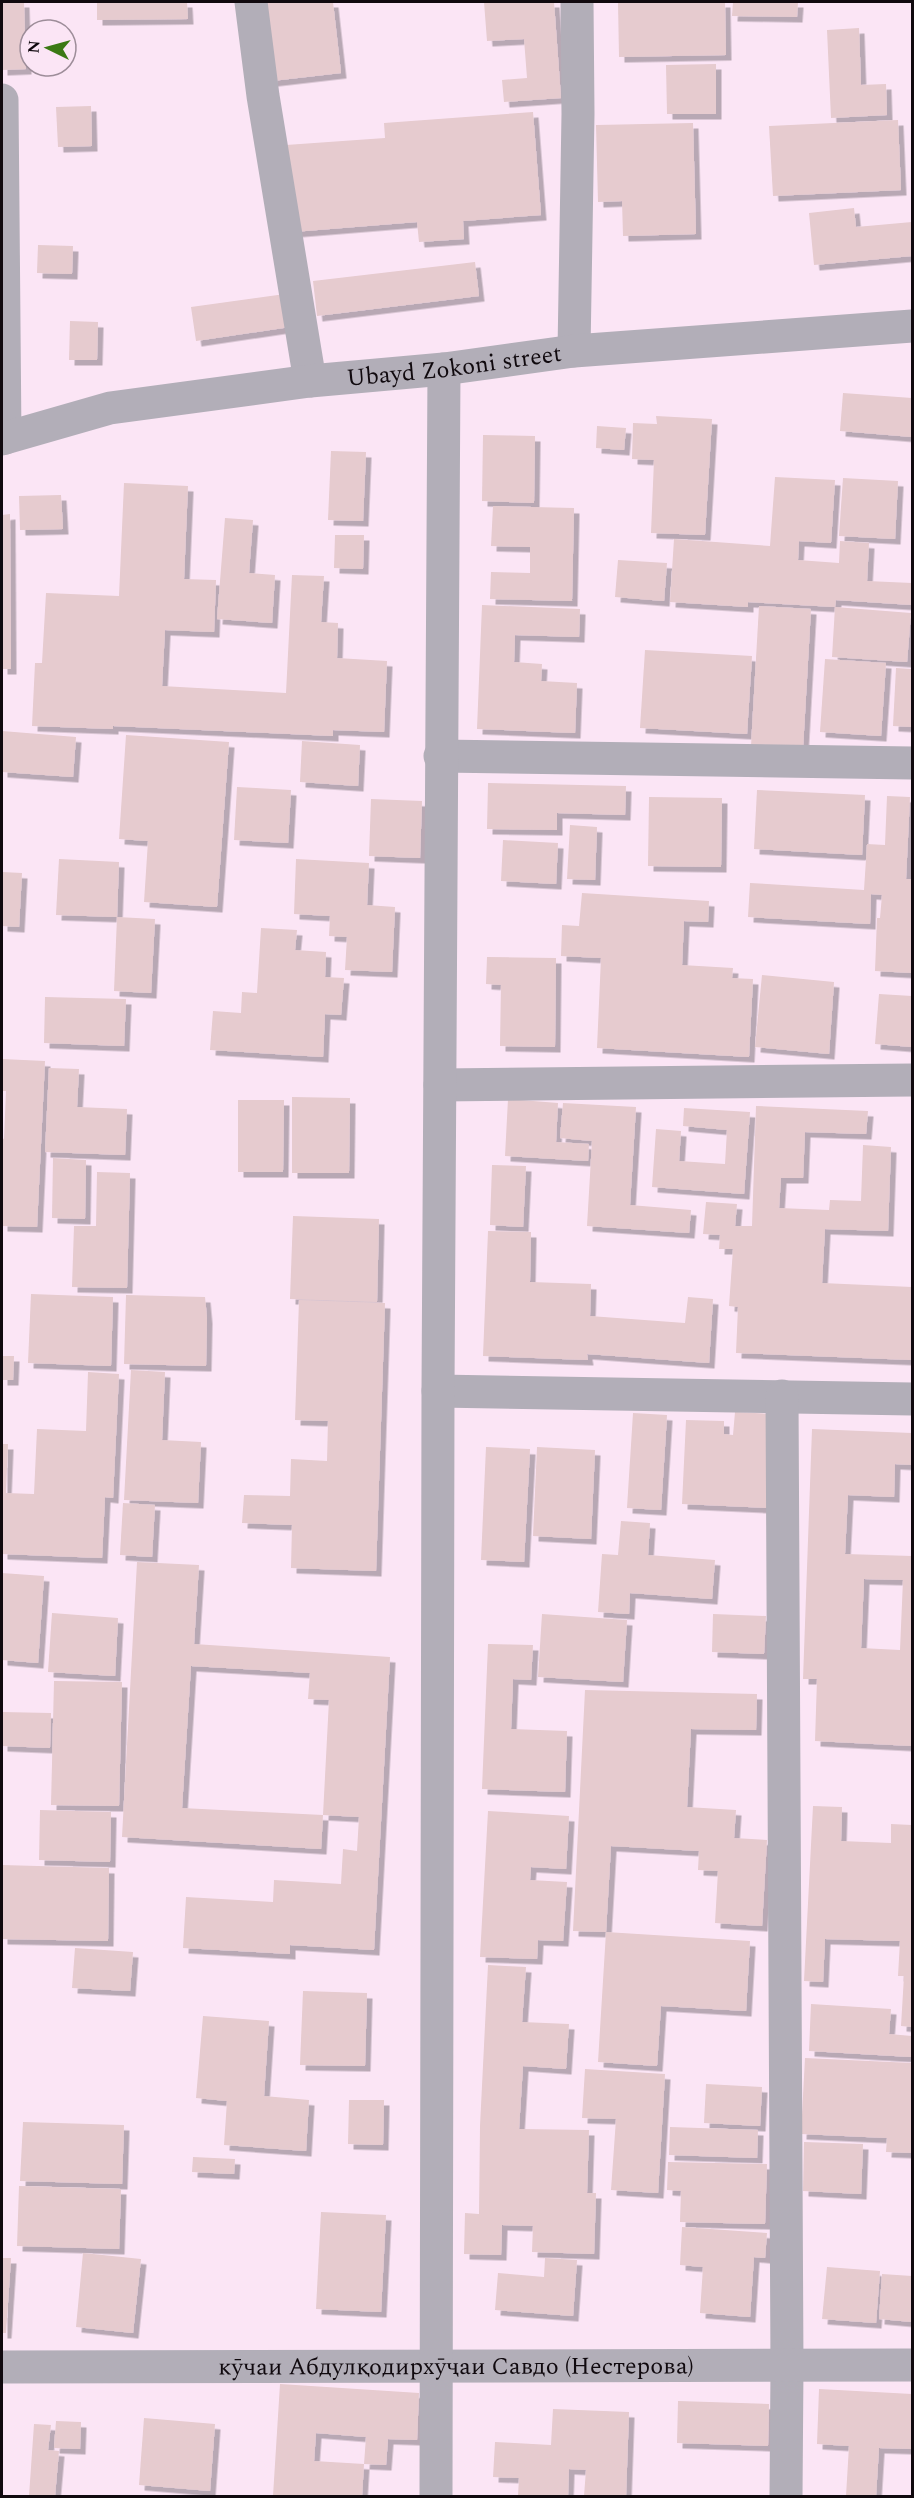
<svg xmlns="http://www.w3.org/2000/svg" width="914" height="2498" viewBox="0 0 914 2498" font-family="Spectral,serif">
  <defs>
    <filter id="shadow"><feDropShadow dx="5.5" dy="5.5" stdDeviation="0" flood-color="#0004"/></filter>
  </defs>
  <rect width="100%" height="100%" fill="#fbe5f5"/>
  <g fill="#e6cbcf" fill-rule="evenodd" filter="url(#shadow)">
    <path d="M2 2H24L26 69 2 70Z"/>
    <path d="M97 2H187L188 19 97 20Z"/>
    <path d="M263 2H333L341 73 272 81Z"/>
    <path d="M484 2H554L561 98 504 102 502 80 527 78 524 39 487 41Z"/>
    <path d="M618 2H725L726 55 619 57Z"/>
    <path d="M733 2H798L797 17 732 16Z"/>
    <path d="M859 28 861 85 886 84 887 115 831 118 827 30Z"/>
    <path d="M716 64V114H667L666 65Z"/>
    <path d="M91 106 92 146 58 147 56 107Z"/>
    <path d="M533 112 541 215 463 221 464 239 419 242 417 222 293 232 286 145 385 138 384 123Z"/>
    <path d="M898 120 901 190 773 196 769 126Z"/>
    <path d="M693 123 696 234 623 236 622 201 598 202 596 125Z"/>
    <path d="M854 208 856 227 912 222V256L814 265 809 213Z"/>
    <path d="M38 245 73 246 72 274 37 273Z"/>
    <path d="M475 262 479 296 317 316 313 281Z"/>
    <path d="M285 294 290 327 196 341 191 307Z"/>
    <path d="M70 321 98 322 97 360H69Z"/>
    <path d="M843 393 912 398V437L840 431Z"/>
    <path d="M656 416 712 419 705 535 651 533 654 460 632 459 633 423 657 424Z"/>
    <path d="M597 426 626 428 624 450 596 448Z"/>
    <path d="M483 435 535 436 534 503 482 501Z"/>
    <path d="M331 451 366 452 363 521 328 520Z"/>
    <path d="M775 477 835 480 831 543 799 541 798 560 839 563 840 541 869 543 867 581 912 583V605L836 600 835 607 748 602V607L670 602 674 539 770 546Z"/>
    <path d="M843 478 898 481 895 539 839 536Z"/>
    <path d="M124 483 188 486 184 579 216 580 214 632 165 630 162 686 286 693 292 575 324 576 321 622 338 623 337 658 387 661 384 732 333 730V736L113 726V729L32 726 35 663H42L46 593 119 596Z"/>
    <path d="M61 495 63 529 20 530 19 496Z"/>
    <path d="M493 506 574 508 572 601 490 599 491 572 530 573V547L491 546Z"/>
    <path d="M10 514 11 669H2V515Z"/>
    <path d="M225 518 253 520 249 573 275 575 272 623 217 619Z"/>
    <path d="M335 535H364L363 569 334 568Z"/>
    <path d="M618 560 667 563 664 601 615 597Z"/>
    <path d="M482 605 580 609 579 637 515 635 514 662 542 664 541 681 577 683 575 733 477 729Z"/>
    <path d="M759 606 811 609 803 749 751 746Z"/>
    <path d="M835 607 911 613 907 662 832 657Z"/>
    <path d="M645 650 752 656 747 734 640 728Z"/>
    <path d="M825 659 886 663 881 736 820 732Z"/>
    <path d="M896 668 912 669V727L893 726Z"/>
    <path d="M2 731 76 737 73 777 2 772Z"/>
    <path d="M126 735 229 742 217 907 144 902 148 841 119 839Z"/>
    <path d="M302 741 360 745 358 786 300 782Z"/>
    <path d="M488 783 626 786 625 815 557 813V830L487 829Z"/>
    <path d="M237 787 291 790 288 843 234 840Z"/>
    <path d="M757 790 865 795 862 855 754 849Z"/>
    <path d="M887 796 910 797 906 879H912V973L875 971 877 918H880L882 895 871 894 870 924 748 917 750 883 864 890 867 844 885 845Z"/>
    <path d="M649 797 722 798 721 867 648 866Z"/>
    <path d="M371 799 422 801 420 858 369 856Z"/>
    <path d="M570 825 597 827 595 880 567 879Z"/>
    <path d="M503 840 558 843 556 884 501 881Z"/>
    <path d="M59 859 119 862 117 917 56 915Z"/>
    <path d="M296 859 369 863 367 905 395 907 392 972 345 970 347 937 329 936 330 916 294 914Z"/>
    <path d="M2 872 22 873 19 927 2 926Z"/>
    <path d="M582 893 709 901 708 922 684 921 682 965 733 968 732 978 753 979 749 1057 597 1048 601 958 561 956 562 925 579 926Z"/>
    <path d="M117 917 155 919 151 993 114 991Z"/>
    <path d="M261 928 297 930 295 950 326 952 325 977 344 978 341 1015 325 1014 323 1057 210 1050 213 1011 241 1013 242 992 257 993Z"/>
    <path d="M487 957 556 958 555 1047 500 1046 501 985 486 984Z"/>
    <path d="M762 975 834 982 829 1054 755 1047Z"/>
    <path d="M879 994 912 996V1047L875 1044Z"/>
    <path d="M45 997 126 999 124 1046 44 1043Z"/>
    <path d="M2 1059 45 1061 37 1227 2 1226V1138L4 1139 6 1091H2Z"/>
    <path d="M49 1068 79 1069 77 1107 127 1109 125 1155 45 1152Z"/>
    <path d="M292 1097 350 1098 349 1173H292Z"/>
    <path d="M508 1099 558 1103 556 1142 589 1144 588 1161 505 1156Z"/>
    <path d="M238 1100H284L283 1172H238Z"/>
    <path d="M563 1103 636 1107 630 1205 691 1210 689 1233 587 1226 592 1141 560 1138Z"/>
    <path d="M756 1106 868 1111 866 1134 805 1132 803 1178H781L779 1208 829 1210 830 1200 861 1201 863 1145 891 1147 888 1231 825 1229 822 1283 912 1287V1360L736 1353 738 1307 729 1306 733 1249H719L720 1235 703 1234 706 1202 737 1204 735 1226H752Z"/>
    <path d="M684 1108 750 1112 744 1194 652 1187 656 1129 681 1131 679 1161 725 1164 727 1130 683 1126Z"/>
    <path d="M53 1158 86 1160 85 1219 52 1218Z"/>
    <path d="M492 1165 526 1166 523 1227 490 1225Z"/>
    <path d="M97 1172 130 1173 127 1288 72 1287 74 1226H96Z"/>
    <path d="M293 1216 379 1219 377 1302 290 1299Z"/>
    <path d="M488 1231 531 1232 530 1282 591 1284 590 1316 685 1323 688 1297 713 1299 709 1363 587 1354 588 1360 483 1356Z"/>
    <path d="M31 1294 113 1297 111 1366 28 1363Z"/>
    <path d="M126 1295 205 1297 207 1318 206 1366 124 1364Z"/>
    <path d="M299 1300 385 1303 376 1571 291 1568 292 1525 242 1523 244 1495 290 1496 291 1459 327 1461 328 1421 295 1420Z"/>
    <path d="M2 1356H14L13 1380H2Z"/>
    <path d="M131 1370 165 1372 162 1440 201 1442 198 1503 124 1500Z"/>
    <path d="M88 1372 119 1374 113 1498 105 1497 102 1558 2 1554V1444H8L6 1493 34 1494 37 1429 86 1431Z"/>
    <path d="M735 1412 771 1414 767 1508 682 1504 686 1420 724 1421V1434L733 1435Z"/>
    <path d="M633 1413 667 1415 661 1510 627 1508Z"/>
    <path d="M812 1429 912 1433V1465L895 1464 894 1497 848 1495 845 1554 912 1556V1746L815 1741 817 1679H803ZM864 1579 903 1580 900 1650 861 1648Z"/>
    <path d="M486 1447 530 1449 524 1562 481 1560Z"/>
    <path d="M537 1447 595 1450 591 1539 533 1536Z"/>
    <path d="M123 1503 155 1505 152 1557 120 1555Z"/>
    <path d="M621 1521 650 1523 648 1555 715 1560 712 1599 630 1593 629 1614 598 1612 602 1554 618 1555Z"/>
    <path d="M137 1562 199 1565 194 1644 390 1657 374 1950 290 1945V1954L183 1948 186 1897 273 1902 274 1880 341 1884 343 1849 357 1851 359 1817 323 1815 329 1700 308 1699 310 1673 191 1666 182 1808 323 1815 321 1849 122 1837Z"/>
    <path d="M2 1573 44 1576 38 1663 2 1660Z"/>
    <path d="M52 1613 118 1618 115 1676 48 1672Z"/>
    <path d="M542 1614 627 1620 623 1682 538 1677Z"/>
    <path d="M713 1614 766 1616 764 1654 712 1652Z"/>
    <path d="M488 1644 533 1645 531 1680 513 1679 511 1729 567 1731 565 1792 482 1789Z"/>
    <path d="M54 1681 122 1682 119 1806 51 1805Z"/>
    <path d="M585 1690 757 1694 756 1730 691 1729 687 1807 736 1810 734 1838 767 1840 762 1926 715 1923 718 1871 698 1870 699 1851 611 1846 606 1932 573 1931Z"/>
    <path d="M2 1712 51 1713 50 1748 2 1746Z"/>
    <path d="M813 1806 842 1807 841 1841 891 1843V1824L912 1825V2027L901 2026 904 1976H898L900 1941 825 1939 823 1982 804 1981Z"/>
    <path d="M40 1810 111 1812 110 1862 39 1860Z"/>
    <path d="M488 1811 569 1816 566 1869 531 1867 530 1880 567 1882 563 1941 538 1940 537 1959 480 1957Z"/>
    <path d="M2 1865 109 1868 108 1941 2 1939Z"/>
    <path d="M606 1932 750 1941 746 2011 661 2006 657 2066 598 2062Z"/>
    <path d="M75 1948 133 1952 130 1991 72 1988Z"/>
    <path d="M488 1965 526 1967 522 2022 569 2024 566 2069 523 2066 519 2129 589 2130 587 2193H596L594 2254 532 2252 533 2226 502 2225 501 2255 464 2254 465 2213 479 2214 480 2126Z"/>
    <path d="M303 1991 367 1993 365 2066 300 2065Z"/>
    <path d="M811 2004 891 2009 889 2034 912 2036 911 2057 809 2051Z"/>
    <path d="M203 2016 269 2021 264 2096 309 2100 306 2151 224 2145 227 2101 196 2098Z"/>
    <path d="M805 2058 912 2063V2153L886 2152 887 2138 801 2134Z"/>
    <path d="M585 2069 665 2074 658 2193 611 2190 616 2119 582 2118Z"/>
    <path d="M706 2084 762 2087 760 2126 704 2123Z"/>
    <path d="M349 2100H384L383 2145 348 2144Z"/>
    <path d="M23 2122 124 2125 122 2184 20 2181Z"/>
    <path d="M670 2127 758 2130 757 2158 669 2155Z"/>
    <path d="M804 2142 863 2144 861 2194 803 2191Z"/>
    <path d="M193 2157 235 2159 234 2174 192 2172Z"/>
    <path d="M668 2162 767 2164 765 2224 680 2222 681 2191 667 2190Z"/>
    <path d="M19 2186 121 2189 119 2249 17 2246Z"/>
    <path d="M321 2212 386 2215 381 2312 316 2309Z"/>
    <path d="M682 2227 767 2233 765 2258 754 2257 750 2317 700 2313 703 2267 680 2265Z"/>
    <path d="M83 2253 141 2259 133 2333 76 2327Z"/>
    <path d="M2 2258H11L6 2333H2Z"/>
    <path d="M545 2258 577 2260 573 2316 495 2310 498 2273 544 2277Z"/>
    <path d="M827 2267 880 2271 876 2323 822 2319Z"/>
    <path d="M882 2274 912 2276V2322L879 2319Z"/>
    <path d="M280 2384 419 2393 417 2440 388 2439 386 2465 364 2464 366 2437 316 2433 314 2461 364 2464 362 2496H273Z"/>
    <path d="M819 2389 912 2394V2449L879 2448 876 2496H846L849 2446 817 2444Z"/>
    <path d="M678 2401 769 2404 768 2446 677 2443Z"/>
    <path d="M553 2409 629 2412 626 2496H584L586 2470 569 2469 568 2496H518L519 2478 493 2477 495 2442 551 2445Z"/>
    <path d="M144 2418 215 2424 210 2491 139 2485Z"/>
    <path d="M56 2421 81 2422 80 2449 54 2448Z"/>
    <path d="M34 2424 51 2425 48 2450 59 2451 55 2496H29Z"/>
  </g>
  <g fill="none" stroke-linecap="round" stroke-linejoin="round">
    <g stroke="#b2aeb8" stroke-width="33">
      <path d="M251 2 263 96 310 381"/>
      <path d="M2 100 5 438"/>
      <path d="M574 351 578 114 577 2"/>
      <path id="s1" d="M2 439 110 408 310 381 444 369 574 351 912 326"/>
      <path d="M440 756 912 763"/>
      <path d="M440 1085 912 1080"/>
      <path d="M438 1391 912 1399"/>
      <path d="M782 1396 787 2367 786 2496"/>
      <path id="s2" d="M2 2367 912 2365"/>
      <path d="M436 2496 438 1391 444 369"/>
    </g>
  </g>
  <g text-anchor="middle" stroke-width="6" stroke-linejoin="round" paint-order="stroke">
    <g font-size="24" fill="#10090e" stroke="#fbe5f5">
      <text dy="8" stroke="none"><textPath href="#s1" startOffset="459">Ubayd Zokoni street</textPath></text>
      <text dy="8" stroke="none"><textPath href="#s2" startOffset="454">кӯчаи Абдулқодирхӯҷаи Савдо (Нестерова)</textPath></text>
    </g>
  </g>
  <rect width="914" height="2498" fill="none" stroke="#10090e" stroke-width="6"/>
  <g transform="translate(48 48) rotate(275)"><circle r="28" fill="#fbe5f5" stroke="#9d8d99" stroke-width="1.5"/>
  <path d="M0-4.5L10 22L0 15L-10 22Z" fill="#3b7914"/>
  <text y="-9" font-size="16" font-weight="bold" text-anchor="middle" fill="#10090e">N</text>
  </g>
</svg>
